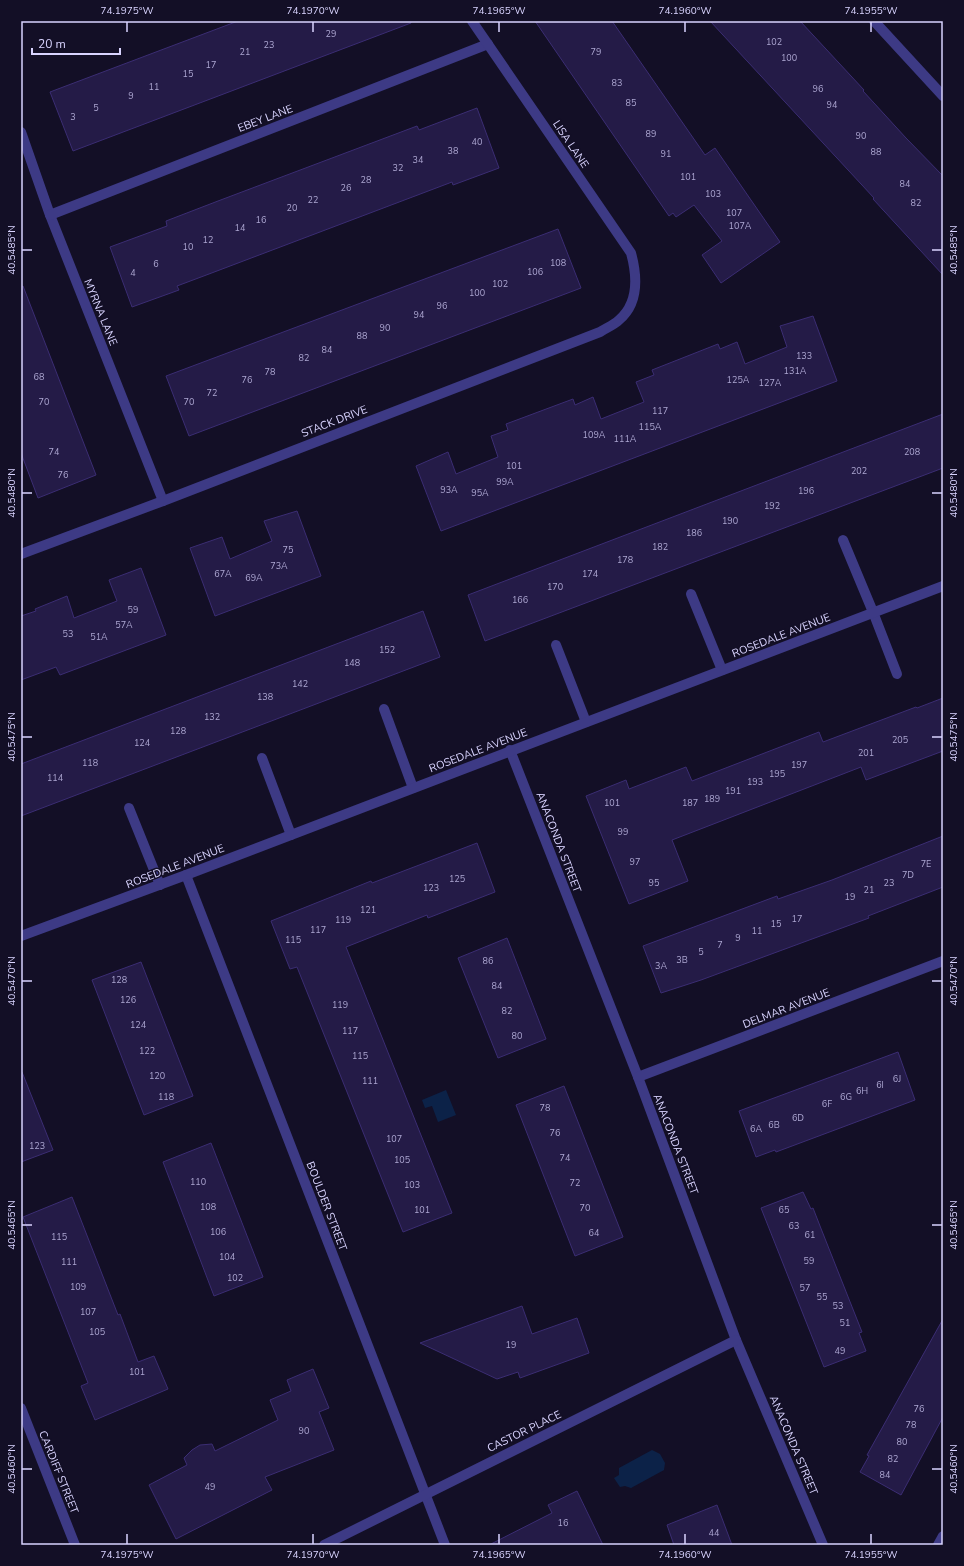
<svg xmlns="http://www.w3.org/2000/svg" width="964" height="1566" viewBox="0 0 964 1566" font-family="'Nunito Sans',sans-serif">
  <rect width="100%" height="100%" fill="#130f26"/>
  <g fill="#0c2248">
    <path d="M446 1090 456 1115 438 1122 432 1106 425 1108 422 1100Z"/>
    <path d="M652 1450 660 1454 665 1463 664 1470 631 1488 625 1486 620 1487 614 1478 619 1475V1468Z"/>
  </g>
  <g fill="#241b47" stroke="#3b2d73">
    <path d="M238 21H411V23L73 151 50 92Z"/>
    <path d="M535 21H612L705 155 715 148 780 242 721 283 702 255 722 241 694 205 676 217 673 213 669 216Z"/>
    <path d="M710 21H800L864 90 863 91 906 138 943 176V275L873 199 874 198Z"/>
    <path d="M477 108 499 168 453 185 452 182 209 274 177 286 179 290 132 307 110 247 167 226 166 221 218 201 417 126 419 130Z"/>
    <path d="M558 229 581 288 189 436 166 376Z"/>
    <path d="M23 286 96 475 38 498 21 453V287Z"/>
    <path d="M813 316 837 381 441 531 416 466 448 452 456 474 498 457 491 436 508 430 506 424 573 399 575 405 593 397 601 419 644 402 636 382 654 375 652 370 718 344 720 349 737 342 745 364 787 347 780 326Z"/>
    <path d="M943 414V468L485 641 468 595Z"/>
    <path d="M297 511 321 576 215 616 190 548 222 537 230 559 272 541 264 521Z"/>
    <path d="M141 568 166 635 60 675 56 667 21 680V616L36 611 35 609 67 596 74 618 117 601 109 580Z"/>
    <path d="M423 611 440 657 21 816V764Z"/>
    <path d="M943 698V751L866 780 861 767 672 840 688 881 629 904 586 796 626 780 629 789 686 767 692 781 819 732 823 742 916 707 917 708Z"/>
    <path d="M943 836V887L868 916 869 918 701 980 661 993 643 946 777 896 778 899 832 880Z"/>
    <path d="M477 843 495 892 428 918 427 915 346 947 452 1213 403 1232 297 967 290 969 271 921 371 881 372 883Z"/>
    <path d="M507 938 546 1039 498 1058 458 958Z"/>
    <path d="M141 962 193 1096 144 1115 92 980Z"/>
    <path d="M898 1052 915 1100 776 1152 775 1150 756 1157 739 1111Z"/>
    <path d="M22 1072 53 1150 21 1162V1073Z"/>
    <path d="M564 1086 623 1237 575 1256 516 1105Z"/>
    <path d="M211 1143 263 1277 214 1296 163 1162Z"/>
    <path d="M803 1192 811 1209 813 1208 820 1226 862 1332 859 1333 866 1351 824 1367 761 1208Z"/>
    <path d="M72 1197 118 1315 120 1314 138 1362 154 1356 168 1389 95 1420 81 1386 88 1383 23 1217Z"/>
    <path d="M522 1306 532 1334 577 1318 589 1353 520 1378 518 1372 497 1379 420 1343Z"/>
    <path d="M943 1319V1417L901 1495 860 1472 869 1456 867 1455Z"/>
    <path d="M313 1369 329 1408 319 1412 334 1450 265 1477 272 1490 176 1539 149 1485 187 1465 184 1458 192 1450 200 1445 212 1444 215 1451 278 1420 270 1400 291 1391 287 1380Z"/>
    <path d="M577 1491 603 1545H489L552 1513 548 1505Z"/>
    <path d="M717 1505 732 1545H674L667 1525Z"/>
  </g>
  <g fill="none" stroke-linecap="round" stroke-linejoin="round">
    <g stroke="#3d3a85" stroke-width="10">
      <path d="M874 21 943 96"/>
      <path d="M21 132 50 215 163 501"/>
      <path d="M50 215 488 44"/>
      <path d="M843 540 873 612 897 674"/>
      <path d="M21 554 163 501 600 332C606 328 614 325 619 320 639 303 637 275 631 253L472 21"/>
      <path d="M691 594 722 670"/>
      <path d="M556 645 586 722"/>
      <path d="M384 709 413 788"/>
      <path d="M510 750 638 1077 736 1340 823 1545"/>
      <path d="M262 758 291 835"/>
      <path d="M129 808 160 885"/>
      <path d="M186 875 445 1545"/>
      <path d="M21 936 186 875 943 586"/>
      <path d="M638 1077 943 961"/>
      <path d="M21 1408 75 1545"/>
      <path d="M324 1545 736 1340"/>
      <path d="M938 1545 943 1536"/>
    </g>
  </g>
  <path fill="none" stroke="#d9d4ff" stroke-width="1.5" d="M127 22V32M313 22V32M499 22V32M685 22V32M871 22V32M22 250H32M932 250H942M22 493H32M932 493H942M22 737H32M932 737H942M22 981H32M932 981H942M22 1225H32M932 1225H942M22 1469H32M932 1469H942M127 1534V1544M313 1534V1544M499 1534V1544M685 1534V1544M871 1534V1544"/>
  <g text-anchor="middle" stroke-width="3" stroke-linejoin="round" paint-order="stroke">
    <g font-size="9" fill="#aca6d1">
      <text x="331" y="37">29</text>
      <text x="774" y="45">102</text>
      <text x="269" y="48">23</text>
      <text x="245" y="55">21</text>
      <text x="596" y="55">79</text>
      <text x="789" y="61">100</text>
      <text x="211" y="68">17</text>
      <text x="188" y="77">15</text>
      <text x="617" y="86">83</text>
      <text x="154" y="90">11</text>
      <text x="818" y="92">96</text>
      <text x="131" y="99">9</text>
      <text x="631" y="106">85</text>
      <text x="832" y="108">94</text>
      <text x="96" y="111">5</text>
      <text x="73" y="120">3</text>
      <text x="651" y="137">89</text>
      <text x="861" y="139">90</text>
      <text x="477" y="145">40</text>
      <text x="453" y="154">38</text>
      <text x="876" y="155">88</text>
      <text x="666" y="157">91</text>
      <text x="418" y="163">34</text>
      <text x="398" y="171">32</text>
      <text x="688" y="180">101</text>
      <text x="366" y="183">28</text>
      <text x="905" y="187">84</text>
      <text x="346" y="191">26</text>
      <text x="713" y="197">103</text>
      <text x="313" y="203">22</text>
      <text x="916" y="206">82</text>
      <text x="292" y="211">20</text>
      <text x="734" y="216">107</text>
      <text x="261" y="223">16</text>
      <text x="740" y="229">107A</text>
      <text x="240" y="231">14</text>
      <text x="208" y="243">12</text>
      <text x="188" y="250">10</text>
      <text x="558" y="266">108</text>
      <text x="156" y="267">6</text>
      <text x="535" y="275">106</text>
      <text x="133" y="276">4</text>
      <text x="500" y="287">102</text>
      <text x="477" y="296">100</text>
      <text x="442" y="309">96</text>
      <text x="419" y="318">94</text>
      <text x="385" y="331">90</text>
      <text x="362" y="339">88</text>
      <text x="327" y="353">84</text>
      <text x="804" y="359">133</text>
      <text x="304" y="361">82</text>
      <text x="795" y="374">131A</text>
      <text x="270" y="375">78</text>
      <text x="39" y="380">68</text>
      <text x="247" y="383">76</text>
      <text x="738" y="383">125A</text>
      <text x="770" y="386">127A</text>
      <text x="212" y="396">72</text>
      <text x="44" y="405">70</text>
      <text x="189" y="405">70</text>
      <text x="660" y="414">117</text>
      <text x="650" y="430">115A</text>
      <text x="594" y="438">109A</text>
      <text x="625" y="442">111A</text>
      <text x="54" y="455">74</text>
      <text x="912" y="455">208</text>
      <text x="514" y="469">101</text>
      <text x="859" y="474">202</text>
      <text x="63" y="478">76</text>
      <text x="505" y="485">99A</text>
      <text x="449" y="493">93A</text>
      <text x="806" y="494">196</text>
      <text x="480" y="496">95A</text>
      <text x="772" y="509">192</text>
      <text x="730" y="524">190</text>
      <text x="694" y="536">186</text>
      <text x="660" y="550">182</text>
      <text x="288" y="553">75</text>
      <text x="625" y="563">178</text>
      <text x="279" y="569">73A</text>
      <text x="223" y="577">67A</text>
      <text x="590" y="577">174</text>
      <text x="254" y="581">69A</text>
      <text x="555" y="590">170</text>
      <text x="520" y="603">166</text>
      <text x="133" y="613">59</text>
      <text x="124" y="628">57A</text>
      <text x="68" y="637">53</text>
      <text x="99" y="640">51A</text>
      <text x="387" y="653">152</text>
      <text x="352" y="666">148</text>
      <text x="300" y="687">142</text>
      <text x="265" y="700">138</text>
      <text x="212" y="720">132</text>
      <text x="178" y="734">128</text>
      <text x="900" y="743">205</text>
      <text x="142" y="746">124</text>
      <text x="866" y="756">201</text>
      <text x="90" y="766">118</text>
      <text x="799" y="768">197</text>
      <text x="777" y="777">195</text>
      <text x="55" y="781">114</text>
      <text x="755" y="785">193</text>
      <text x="733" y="794">191</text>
      <text x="712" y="802">189</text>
      <text x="612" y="806">101</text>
      <text x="690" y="806">187</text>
      <text x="623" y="835">99</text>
      <text x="635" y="865">97</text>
      <text x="926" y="867">7E</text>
      <text x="908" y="878">7D</text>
      <text x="457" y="882">125</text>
      <text x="654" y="886">95</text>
      <text x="889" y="886">23</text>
      <text x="431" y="891">123</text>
      <text x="869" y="893">21</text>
      <text x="850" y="900">19</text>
      <text x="368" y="913">121</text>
      <text x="797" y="922">17</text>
      <text x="343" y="923">119</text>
      <text x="776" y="927">15</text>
      <text x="318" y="933">117</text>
      <text x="757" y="934">11</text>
      <text x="738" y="941">9</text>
      <text x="293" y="943">115</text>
      <text x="720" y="948">7</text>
      <text x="701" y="955">5</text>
      <text x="682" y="963">3B</text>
      <text x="488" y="964">86</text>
      <text x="661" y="969">3A</text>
      <text x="119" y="983">128</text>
      <text x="497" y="989">84</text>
      <text x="128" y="1003">126</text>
      <text x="340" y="1008">119</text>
      <text x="507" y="1014">82</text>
      <text x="138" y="1028">124</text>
      <text x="350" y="1034">117</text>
      <text x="517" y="1039">80</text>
      <text x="147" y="1054">122</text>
      <text x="360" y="1059">115</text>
      <text x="157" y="1079">120</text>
      <text x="897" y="1082">6J</text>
      <text x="370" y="1084">111</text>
      <text x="880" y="1088">6I</text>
      <text x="862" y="1094">6H</text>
      <text x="166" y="1100">118</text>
      <text x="846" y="1100">6G</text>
      <text x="827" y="1107">6F</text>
      <text x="545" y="1111">78</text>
      <text x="798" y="1121">6D</text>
      <text x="774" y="1128">6B</text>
      <text x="756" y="1132">6A</text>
      <text x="555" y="1136">76</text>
      <text x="394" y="1142">107</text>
      <text x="37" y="1149">123</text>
      <text x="565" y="1161">74</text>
      <text x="402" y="1163">105</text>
      <text x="198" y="1185">110</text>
      <text x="575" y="1186">72</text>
      <text x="412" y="1188">103</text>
      <text x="208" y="1210">108</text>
      <text x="585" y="1211">70</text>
      <text x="422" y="1213">101</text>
      <text x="784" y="1213">65</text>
      <text x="794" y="1229">63</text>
      <text x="218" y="1235">106</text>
      <text x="594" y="1236">64</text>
      <text x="810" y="1238">61</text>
      <text x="59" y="1240">115</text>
      <text x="227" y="1260">104</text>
      <text x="809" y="1264">59</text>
      <text x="69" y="1265">111</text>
      <text x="235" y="1281">102</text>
      <text x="78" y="1290">109</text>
      <text x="805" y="1291">57</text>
      <text x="822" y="1300">55</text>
      <text x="838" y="1309">53</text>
      <text x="88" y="1315">107</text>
      <text x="845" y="1326">51</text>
      <text x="97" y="1335">105</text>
      <text x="511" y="1348">19</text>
      <text x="840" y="1354">49</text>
      <text x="137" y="1375">101</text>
      <text x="919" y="1412">76</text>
      <text x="911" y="1428">78</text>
      <text x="304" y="1434">90</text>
      <text x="902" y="1445">80</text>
      <text x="893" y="1462">82</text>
      <text x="885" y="1478">84</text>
      <text x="210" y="1490">49</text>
      <text x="563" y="1526">16</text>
      <text x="714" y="1536">44</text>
    </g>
    <g font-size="11" fill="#d9d4ff" stroke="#130f26">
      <text transform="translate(265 118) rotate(-21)" y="4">EBEY LANE</text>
      <text transform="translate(571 144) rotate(56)" y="4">LISA LANE</text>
      <text transform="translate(101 312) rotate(68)" y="4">MYRNA LANE</text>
      <text transform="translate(334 421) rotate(-21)" y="4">STACK DRIVE</text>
      <text transform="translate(781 635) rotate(-21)" y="4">ROSEDALE AVENUE</text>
      <text transform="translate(478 750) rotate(-21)" y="4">ROSEDALE AVENUE</text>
      <text transform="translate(559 842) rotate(69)" y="4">ANACONDA STREET</text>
      <text transform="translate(175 866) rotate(-21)" y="4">ROSEDALE AVENUE</text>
      <text transform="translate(786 1008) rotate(-21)" y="4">DELMAR AVENUE</text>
      <text transform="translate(676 1144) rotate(69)" y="4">ANACONDA STREET</text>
      <text transform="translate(327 1206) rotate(69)" y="4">BOULDER STREET</text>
      <text transform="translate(524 1431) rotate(-26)" y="4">CASTOR PLACE</text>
      <text transform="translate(794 1445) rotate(67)" y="4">ANACONDA STREET</text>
      <text transform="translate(59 1472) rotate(68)" y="4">CARDIFF STREET</text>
    </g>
  </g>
  <rect width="964" height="1566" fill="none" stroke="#130f26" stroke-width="44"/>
  <path d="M32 48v6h88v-6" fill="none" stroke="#d9d4ff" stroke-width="2"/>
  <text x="38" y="48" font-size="12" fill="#d9d4ff" stroke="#130f26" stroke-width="3" paint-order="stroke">20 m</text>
  <rect x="22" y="22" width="920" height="1522" fill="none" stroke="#d9d4ff" stroke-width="1.5"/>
  <g font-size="10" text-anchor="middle" fill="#d9d4ff">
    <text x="127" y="14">74.1975°W</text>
    <text x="313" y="14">74.1970°W</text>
    <text x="499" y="14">74.1965°W</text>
    <text x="685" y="14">74.1960°W</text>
    <text x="871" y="14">74.1955°W</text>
    <text transform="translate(11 250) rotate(-90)" y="4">40.5485°N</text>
    <text transform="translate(953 250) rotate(-90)" y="4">40.5485°N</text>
    <text transform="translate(11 493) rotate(-90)" y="4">40.5480°N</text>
    <text transform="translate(953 493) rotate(-90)" y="4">40.5480°N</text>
    <text transform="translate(11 737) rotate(-90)" y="4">40.5475°N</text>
    <text transform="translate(953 737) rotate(-90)" y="4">40.5475°N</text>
    <text transform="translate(11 981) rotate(-90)" y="4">40.5470°N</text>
    <text transform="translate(953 981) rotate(-90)" y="4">40.5470°N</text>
    <text transform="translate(11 1225) rotate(-90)" y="4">40.5465°N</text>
    <text transform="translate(953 1225) rotate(-90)" y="4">40.5465°N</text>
    <text transform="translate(11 1469) rotate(-90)" y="4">40.5460°N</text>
    <text transform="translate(953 1469) rotate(-90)" y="4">40.5460°N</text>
    <text x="127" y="1558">74.1975°W</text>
    <text x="313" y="1558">74.1970°W</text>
    <text x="499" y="1558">74.1965°W</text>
    <text x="685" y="1558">74.1960°W</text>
    <text x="871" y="1558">74.1955°W</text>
  </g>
</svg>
